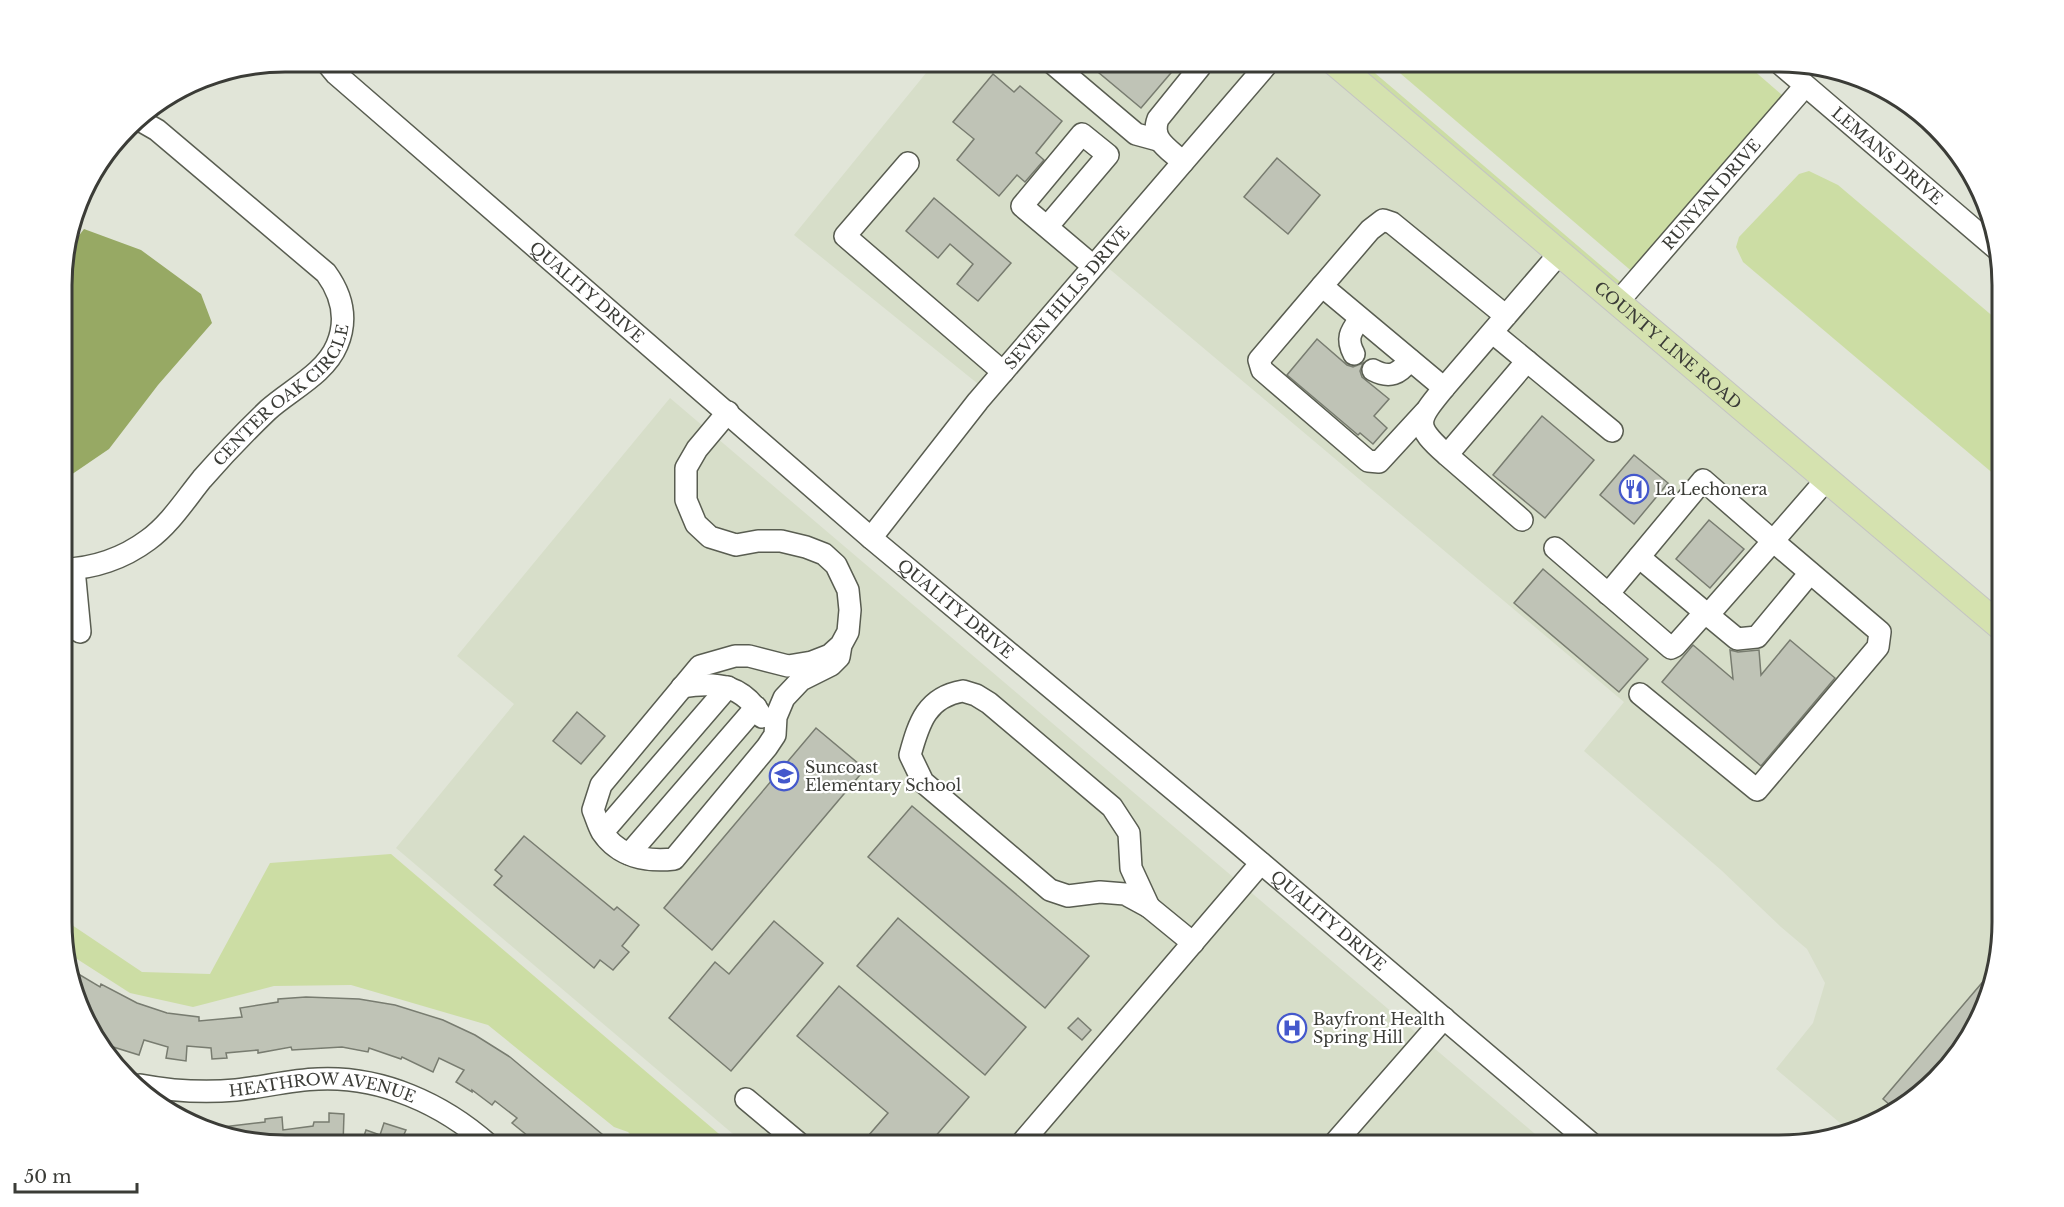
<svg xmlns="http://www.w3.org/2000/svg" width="2064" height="1207" viewBox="0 0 2064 1207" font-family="'Libre Baskerville',serif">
  <rect width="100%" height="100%" fill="#e1e5d8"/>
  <g fill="#d7dec9">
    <path d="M935 62H1319L2002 640V937L1973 1034 1903 1108 1852 1133 1776 1069 1813 1023 1825 983 1807 949 1781 927 1721 870 1584 751 1624 702 1100 261 988 392 794 235Z"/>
    <path d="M670 398 1273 911 1548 1145H746L396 848 514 704 457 656Z"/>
  </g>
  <g fill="#ccdda4">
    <path d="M1348 62H1362L1632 292 1627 299Z"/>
    <path d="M1387 62H1744L1789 101 1642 280Z"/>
    <path d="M1809 171 1838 185 2002 324V481L1743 262 1736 247 1739 237 1799 174Z"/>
    <path d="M391 854 732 1145H641L628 1132 614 1127 488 1025 351 985 274 986 193 1007 130 993 63 950V919L142 972 210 974 270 863Z"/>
  </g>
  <path fill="#97a964" d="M84 229 141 250 201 294 212 323 158 385 109 449 65 479 63 256Z"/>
  <g fill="#bfc3b6" stroke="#787c70" stroke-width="1.5">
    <path d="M1086 62H1170L1176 67 1141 108Z"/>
    <path d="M993 74 1014 92 1020 86 1062 121 1036 153 1044 160 1025 182 1017 175 999 196 957 160 974 139 953 122Z"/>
    <path d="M1277 158 1320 195 1288 234 1244 197Z"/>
    <path d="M934 198 1011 263 978 301 957 284 973 264 950 244 938 258 906 231Z"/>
    <path d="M1317 339 1347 365 1353 367 1363 363 1360 371 1362 377 1389 399 1374 416 1387 428 1373 444 1360 433 1358 435 1287 375Z"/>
    <path d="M1542 416 1594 460 1545 518 1493 475Z"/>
    <path d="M1634 455 1668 483 1634 524 1600 495Z"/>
    <path d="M1709 520 1744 549 1710 588 1676 559Z"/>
    <path d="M1543 569 1648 659 1619 692 1514 603Z"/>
    <path d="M1790 640 1835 678 1761 766 1662 682 1693 645 1733 679 1730 650 1738 652 1759 650 1761 675Z"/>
    <path d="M577 712 605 736 581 764 553 741Z"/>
    <path d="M816 728 865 769 712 950 664 908Z"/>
    <path d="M912 806 1089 956 1045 1008 868 857Z"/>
    <path d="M524 836 614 910 617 907 639 925 622 946 629 952 613 970 600 960 594 968 494 885 502 876 495 870Z"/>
    <path d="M898 918 1026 1027 985 1075 857 966Z"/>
    <path d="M774 921 823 963 731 1071 669 1018 715 962 729 974Z"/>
    <path d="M70 969 100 987 101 984 137 1003 167 1013 199 1017V1021L242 1017 240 1008 278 1002V999L306 997 359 999 395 1005 443 1020 475 1035 510 1057 615 1145H539L512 1123 517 1118 495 1101 492 1105 472 1090V1092L456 1082 464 1070 439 1058 433 1072 402 1057 401 1059 369 1048 368 1052 342 1047 292 1050 291 1047 258 1053V1050L226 1053 227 1058 212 1059 211 1048 187 1046 186 1061 166 1058 168 1047 144 1040 139 1055 110 1046 96 1037Z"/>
    <path d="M1992 971 1973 1034 1903 1108 1897 1111 1883 1099Z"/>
    <path d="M839 986 969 1097 928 1145H882L869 1135 888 1113 797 1036Z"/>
    <path d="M1078 1018 1091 1030 1082 1040 1068 1028Z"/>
    <path d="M329 1113 344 1114 343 1145H283L227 1138 206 1129 265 1122V1119L282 1117 283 1130 313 1126 314 1122H329Z"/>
    <path d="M384 1123 406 1130 401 1141 405 1143V1145H361L366 1130 380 1135Z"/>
  </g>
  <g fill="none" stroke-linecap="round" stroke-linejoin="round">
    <g stroke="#595d51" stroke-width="24">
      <g id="minor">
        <path id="s1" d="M326 62 336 74 871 538 1234 840 1593 1145"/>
        <path d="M1051 62 1136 134 1158 140"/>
        <path id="s2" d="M1778 62 1998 250"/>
        <path d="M1183 162C1169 149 1150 140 1158 119L1200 67V62"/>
        <path d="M908 163 845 236 1003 372"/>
        <path d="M1047 227 1108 155 1082 134 1022 206 1093 266"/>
        <path d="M1322 286 1259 360 1262 370 1368 461 1379 462 1425 412"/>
        <path id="s3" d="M1617 303 1805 86"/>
        <path d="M1506 316 1392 223 1383 220 1370 230 1322 286 1444 388 1559 254"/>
        <path d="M1493 333 1612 431"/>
        <path d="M1354 354C1346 339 1350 332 1360 319"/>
        <path d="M1373 370C1390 379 1399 374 1410 360"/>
        <path d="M1444 388C1417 421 1413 425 1447 455L1527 361"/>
        <path d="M728 412 697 449 686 468V500L696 524 710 537 736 545 758 541H781L806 547 824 554 836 565 848 590 850 610 848 632 841 645 839 657 831 665 801 680 784 698 776 717 775 735 767 747 674 859C647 862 619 857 602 832 598 825 596 817 593 810L601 785 700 666 735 656H749L788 666 812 662 830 655 841 645"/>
        <path d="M1447 455 1522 520"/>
        <path id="s4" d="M871 538 978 401 1269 62"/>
        <path d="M1555 548 1671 648 1675 646 1699 619 1708 615 1639 557 1703 480 1773 541 1708 615 1737 639 1757 637 1810 573"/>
        <path id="s5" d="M63 569C93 569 124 558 148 540 170 524 185 500 202 479 223 455 245 432 268 410 290 390 325 374 337 345 348 319 342 295 326 273L157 130 136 118"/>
        <path d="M74 569 80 632"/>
        <path d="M1608 594 1639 557"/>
        <path d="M682 687C717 681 743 685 762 717"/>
        <path d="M963 691 976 695 989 703 1112 807 1129 833 1131 868 1149 907 1125 894 1100 892 1068 896 1050 890 923 782 910 755C919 722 927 697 963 691Z"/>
        <path d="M1640 694 1757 790 1878 647 1880 632 1773 541 1827 479"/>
        <path d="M603 832 728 687"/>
        <path d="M629 854 756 707"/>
        <path d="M1149 907 1193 943"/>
        <path id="s6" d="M140 1085C172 1091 204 1093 236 1090 264 1087 290 1080 318 1079 382 1076 443 1104 489 1145"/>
        <path d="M746 1099 801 1145"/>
        <path d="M1020 1145 1261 863"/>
        <path d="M1333 1145 1444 1018"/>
      </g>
    </g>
    <g stroke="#c4c4c3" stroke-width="28">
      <g id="major">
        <path id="s7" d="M1334 62 2002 628"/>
      </g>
    </g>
    <use href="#minor" stroke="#fff" stroke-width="21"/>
    <use href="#major" stroke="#d5e2af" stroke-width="26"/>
  </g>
  <defs>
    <g id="restaurant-ring" transform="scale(1.5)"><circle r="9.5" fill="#fff" stroke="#4458cc" stroke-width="1.5"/><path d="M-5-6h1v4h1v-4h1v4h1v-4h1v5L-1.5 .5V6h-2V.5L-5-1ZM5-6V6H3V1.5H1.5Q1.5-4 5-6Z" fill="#4458cc"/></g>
    <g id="school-ring" transform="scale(1.5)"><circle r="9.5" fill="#fff" stroke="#4458cc" stroke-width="1.5"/><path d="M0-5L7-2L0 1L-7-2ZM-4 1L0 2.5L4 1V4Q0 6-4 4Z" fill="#4458cc"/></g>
    <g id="hospital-ring" transform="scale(1.5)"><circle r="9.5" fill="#fff" stroke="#4458cc" stroke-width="1.5"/><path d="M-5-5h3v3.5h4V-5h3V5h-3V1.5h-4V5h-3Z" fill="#4458cc"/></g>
  </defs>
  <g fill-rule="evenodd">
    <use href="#restaurant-ring" x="1634" y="489"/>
    <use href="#school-ring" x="784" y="776"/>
    <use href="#hospital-ring" x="1292" y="1028"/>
  </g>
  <g text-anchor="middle" stroke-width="4.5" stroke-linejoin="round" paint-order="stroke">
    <g font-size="16" fill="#3b3c37" stroke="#fff">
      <text dy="6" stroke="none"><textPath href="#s2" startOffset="144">LEMANS DRIVE</textPath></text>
      <text dy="6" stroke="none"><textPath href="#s3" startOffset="144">RUNYAN DRIVE</textPath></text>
      <text dy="6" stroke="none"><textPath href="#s1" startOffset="348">QUALITY DRIVE</textPath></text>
      <text dy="6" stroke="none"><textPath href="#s4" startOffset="310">SEVEN HILLS DRIVE</textPath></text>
      <text dy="6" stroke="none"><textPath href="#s7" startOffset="438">COUNTY LINE ROAD</textPath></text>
      <text dy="6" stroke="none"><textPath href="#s5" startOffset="290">CENTER OAK CIRCLE</textPath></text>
      <text dy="6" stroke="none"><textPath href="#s1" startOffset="834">QUALITY DRIVE</textPath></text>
      <text dy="6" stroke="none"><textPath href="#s1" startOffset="1320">QUALITY DRIVE</textPath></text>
      <text dy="6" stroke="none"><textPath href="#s6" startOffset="184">HEATHROW AVENUE</textPath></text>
    </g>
    <g font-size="16" fill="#3b3c37" stroke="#fff" text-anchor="start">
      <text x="1655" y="495">La Lechonera</text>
      <text x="805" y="773">Suncoast<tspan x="805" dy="18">Elementary School</tspan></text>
      <text x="1313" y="1025">Bayfront Health<tspan x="1313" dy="18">Spring Hill</tspan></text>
    </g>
  </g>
  <path d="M0 0H2064V1207H0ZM285 72H1779A213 213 0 0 1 1992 285V922A213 213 0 0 1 1779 1135H285A213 213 0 0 1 72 922V285A213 213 0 0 1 285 72Z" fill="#fff" fill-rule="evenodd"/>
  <path fill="none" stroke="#3b3c37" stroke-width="3" d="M285 72H1779A213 213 0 0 1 1992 285V922A213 213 0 0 1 1779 1135H285A213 213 0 0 1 72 922V285A213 213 0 0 1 285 72Z"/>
  <path d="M15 1183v9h122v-9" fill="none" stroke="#3b3c37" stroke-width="3"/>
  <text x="24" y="1183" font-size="18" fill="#3b3c37" stroke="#ffffff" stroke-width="4.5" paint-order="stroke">50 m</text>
</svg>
